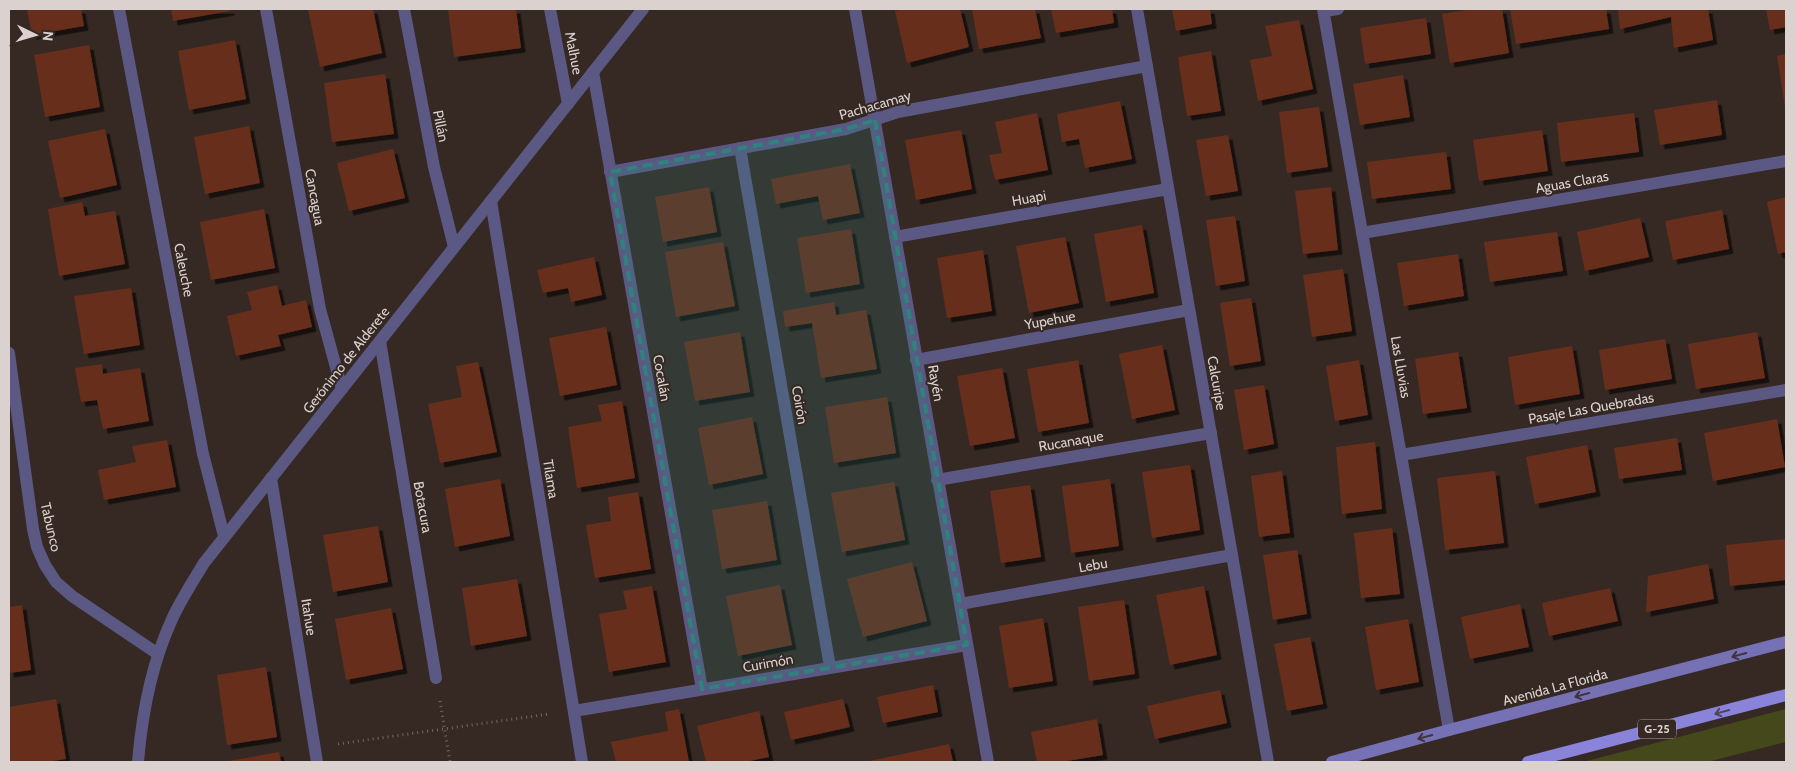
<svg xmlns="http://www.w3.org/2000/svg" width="1795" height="771" viewBox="0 0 1795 771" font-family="Cabin,sans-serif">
  <defs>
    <filter id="shadow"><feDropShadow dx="4.5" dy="4.5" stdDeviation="0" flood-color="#0009"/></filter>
  </defs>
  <rect width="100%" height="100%" fill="#362924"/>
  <path fill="#44481b" d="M1786 709V742L1707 762H1583Z"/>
  <g fill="#682e1b" filter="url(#shadow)">
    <path d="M27 9H81L84 26 32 35Z"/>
    <path d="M171 9H230V11L173 21Z"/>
    <path d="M308 9H373L382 53 320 67Z"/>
    <path d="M448 9H516L521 48 454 57Z"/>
    <path d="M904 9H960L969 47 907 63 895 11Z"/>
    <path d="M972 9H1035L1041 38 979 49Z"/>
    <path d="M1051 9H1112L1114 23 1056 33Z"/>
    <path d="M1172 9H1210L1212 24 1176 31Z"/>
    <path d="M1473 9H1502L1509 53 1450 63 1442 14Z"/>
    <path d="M1510 9H1606L1609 29 1516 44Z"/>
    <path d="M1618 9H1708L1713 40 1674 48 1671 17 1620 29Z"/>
    <path d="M1766 9H1786V27L1770 30Z"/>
    <path d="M1426 18 1431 54 1365 64 1360 28Z"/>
    <path d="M1299 20 1313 89 1258 101 1250 60 1272 56 1265 26Z"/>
    <path d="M235 40 246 99 189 110 178 51Z"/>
    <path d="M89 45 100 107 45 117 34 55Z"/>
    <path d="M1211 51 1221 111 1187 116 1178 57Z"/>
    <path d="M1786 54V107H1785L1777 56Z"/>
    <path d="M385 74 394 134 332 142 324 83Z"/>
    <path d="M1403 75 1410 117 1360 125 1353 84Z"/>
    <path d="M1717 100 1722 135 1660 145 1654 110Z"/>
    <path d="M1120 101 1132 159 1085 168 1079 139 1062 142 1057 114Z"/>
    <path d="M1319 107 1328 167 1287 173 1279 112Z"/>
    <path d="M1037 113 1048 170 995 180 989 155 1002 153 995 122Z"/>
    <path d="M1634 113 1639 152 1561 162 1557 123Z"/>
    <path d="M249 126 260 183 205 194 194 137Z"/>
    <path d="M105 129 117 185 60 198 48 141Z"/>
    <path d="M961 130 972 189 916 200 905 140Z"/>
    <path d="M1542 130 1548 171 1479 181 1473 140Z"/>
    <path d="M1228 135 1238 191 1206 196 1196 140Z"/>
    <path d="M393 149 405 198 349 211 337 163Z"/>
    <path d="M1446 152 1451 189 1372 199 1367 162Z"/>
    <path d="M850 164 860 213 823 220 818 196 776 204 771 179Z"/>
    <path d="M709 187 717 232 663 242 655 197Z"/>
    <path d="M1331 187 1338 250 1303 254 1295 191Z"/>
    <path d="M1786 197V252L1778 254 1767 202Z"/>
    <path d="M82 202 85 216 115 211 125 264 59 276 48 209Z"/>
    <path d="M264 209 275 268 211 280 200 222Z"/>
    <path d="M1722 210 1729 249 1673 260 1665 221Z"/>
    <path d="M1235 216 1245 281 1216 286 1206 220Z"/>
    <path d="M1640 218 1649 257 1585 271 1577 232Z"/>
    <path d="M1142 225 1154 293 1106 302 1094 234Z"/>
    <path d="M851 229 860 284 806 293 797 238Z"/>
    <path d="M1557 232 1563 271 1490 282 1484 242Z"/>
    <path d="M1065 237 1079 303 1029 313 1016 246Z"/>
    <path d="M723 242 735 306 676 317 665 252Z"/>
    <path d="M983 250 992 311 947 318 937 258Z"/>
    <path d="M1458 254 1464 296 1404 306 1397 263Z"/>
    <path d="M594 257 602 295 571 302 568 288 543 293 537 270Z"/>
    <path d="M1343 269 1352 331 1312 337 1303 275Z"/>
    <path d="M277 285 282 306 306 300 312 327 278 335 281 346 236 356 227 316 252 310 247 292Z"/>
    <path d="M131 288 140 345 84 354 74 296Z"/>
    <path d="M1251 298 1261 361 1230 366 1220 303Z"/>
    <path d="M834 302 836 315 866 310 877 369 821 378 812 323 785 327 783 311Z"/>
    <path d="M606 327 617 385 560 396 549 338Z"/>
    <path d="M740 332 750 392 695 401 684 342Z"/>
    <path d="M1757 332 1765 378 1696 389 1688 344Z"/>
    <path d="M1665 339 1672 379 1605 390 1599 350Z"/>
    <path d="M1162 345 1175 410 1132 419 1119 354Z"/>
    <path d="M1572 346 1580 394 1515 405 1508 357Z"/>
    <path d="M1458 352 1467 408 1423 414 1415 359Z"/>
    <path d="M1078 360 1089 423 1038 432 1027 369Z"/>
    <path d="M1359 360 1368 415 1335 421 1326 366Z"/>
    <path d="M478 362 497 452 440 463 428 404 462 397 456 366Z"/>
    <path d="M102 364 103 374 140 368 149 421 103 429 97 400 81 402 75 368Z"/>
    <path d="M1002 368 1015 438 970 446 957 376Z"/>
    <path d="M1264 385 1274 444 1244 450 1234 390Z"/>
    <path d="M887 397 896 453 834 463 825 407Z"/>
    <path d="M622 401 635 478 577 488 568 427 602 421 598 405Z"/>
    <path d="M752 417 763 474 709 485 698 428Z"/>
    <path d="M1777 419 1785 467 1713 481 1704 433Z"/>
    <path d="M1677 438 1682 470 1619 479 1614 448Z"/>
    <path d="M167 440 176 487 104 500 98 470 136 462 132 446Z"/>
    <path d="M1375 442 1382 509 1342 514 1336 447Z"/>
    <path d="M1587 445 1596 492 1535 504 1526 457Z"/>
    <path d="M1190 465 1200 530 1152 538 1142 472Z"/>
    <path d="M1282 471 1290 533 1259 537 1251 476Z"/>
    <path d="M1495 471 1504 543 1445 550 1437 478Z"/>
    <path d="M500 479 510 536 455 547 445 489Z"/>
    <path d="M1110 479 1119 546 1071 553 1062 486Z"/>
    <path d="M894 482 905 540 842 552 831 493Z"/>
    <path d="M1030 485 1041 557 1001 563 990 491Z"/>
    <path d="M638 492 651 569 595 578 586 525 611 521 608 497Z"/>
    <path d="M767 501 777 560 722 569 712 510Z"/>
    <path d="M378 526 388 582 333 592 323 535Z"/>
    <path d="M1392 528 1400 594 1361 598 1354 533Z"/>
    <path d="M1786 539V580L1730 586 1726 545Z"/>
    <path d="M1297 550 1307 614 1273 620 1263 555Z"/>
    <path d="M912 562 927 621 863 637 847 579Z"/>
    <path d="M1708 564 1714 599 1646 612 1648 576Z"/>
    <path d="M517 579 527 636 471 646 462 588Z"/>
    <path d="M780 585 792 645 738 656 726 596Z"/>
    <path d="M652 586 666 662 609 672 599 614 627 609 623 591Z"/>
    <path d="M1204 586 1217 655 1170 665 1156 595Z"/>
    <path d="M1610 588 1618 621 1549 636 1542 603Z"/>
    <path d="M1124 600 1135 674 1089 681 1078 607Z"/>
    <path d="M1520 604 1529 647 1470 659 1461 617Z"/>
    <path d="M22 605 31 670 9 673V607Z"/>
    <path d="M391 608 403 669 346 680 335 619Z"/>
    <path d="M1043 618 1053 681 1009 688 999 626Z"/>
    <path d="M1408 619 1419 682 1376 690 1365 627Z"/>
    <path d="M1310 637 1323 704 1287 711 1274 644Z"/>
    <path d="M266 667 277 737 227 745 217 675Z"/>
    <path d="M933 685 938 712 883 723 877 697Z"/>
    <path d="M1220 690 1227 723 1155 739 1147 706Z"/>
    <path d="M56 699 66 759 46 762H9V707Z"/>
    <path d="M843 699 850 727 791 740 784 712Z"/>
    <path d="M679 709 689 762H616L611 742 668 731 665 712Z"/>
    <path d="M759 711 769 757 745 762H706L697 726Z"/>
    <path d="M1097 719 1103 755 1061 762H1037L1031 732Z"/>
    <path d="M949 744 953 762H870V761Z"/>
    <path d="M279 752 281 762H229V761Z"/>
  </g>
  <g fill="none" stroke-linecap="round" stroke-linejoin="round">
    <g stroke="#736763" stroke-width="3" stroke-dasharray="1 4" stroke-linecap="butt">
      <path d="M440 701 450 762"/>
      <path d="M338 744 549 714"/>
    </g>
    <g stroke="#5b5983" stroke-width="12">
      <path d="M119 9 203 454 224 536"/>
      <path d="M266 9 320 309 342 389"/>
      <path d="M404 9 434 167 454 247"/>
      <path d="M550 9 568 104"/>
      <path d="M855 9 988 762"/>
      <path d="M1137 9 1268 762"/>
      <path d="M1323 9 1449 730"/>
      <path d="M1324 11 1338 9"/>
      <path d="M593 72 702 689"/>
      <path d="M740 148 830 667"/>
      <path d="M610 172 846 129 898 112 1147 66"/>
      <path d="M491 201 582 762"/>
      <path d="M1362 233 1786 161"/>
      <path d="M895 237 1168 189"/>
      <path d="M380 341 436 678"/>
      <path d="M9 353 33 529 37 547 45 565 56 582 72 596 158 654"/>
      <path d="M916 360 1189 310"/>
      <path d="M1401 455 1786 390"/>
      <path d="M271 478 317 762"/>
      <path d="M937 480 1211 433"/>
      <path d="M960 604 1232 555"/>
      <path d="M574 711 967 645"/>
    </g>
    <path stroke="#5b5983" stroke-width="12" d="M138 762C142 713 152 662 173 617 182 598 193 581 204 563L643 9"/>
    <path stroke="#7671b4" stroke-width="12" d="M1332 762 1449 730 1786 642"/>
    <path stroke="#8a83da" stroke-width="12" d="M1528 762 1786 695"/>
  </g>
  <defs><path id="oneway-shaft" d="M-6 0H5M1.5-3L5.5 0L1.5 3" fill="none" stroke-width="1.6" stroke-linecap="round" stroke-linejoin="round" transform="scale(1.25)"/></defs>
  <g stroke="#40343a">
    <use href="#oneway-shaft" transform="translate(1739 655) rotate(165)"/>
    <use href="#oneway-shaft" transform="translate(1582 695) rotate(165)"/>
    <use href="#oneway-shaft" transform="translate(1425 737) rotate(165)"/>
  </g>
  <use stroke="#4f445b" href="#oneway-shaft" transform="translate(1722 712) rotate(165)"/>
  <path fill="#2e847d" fill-opacity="0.2" stroke="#2e847d" stroke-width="4" stroke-dasharray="10 6" stroke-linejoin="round" d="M875 120 967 645 702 689 610 172 846 129Z"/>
  <g text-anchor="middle" stroke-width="4" stroke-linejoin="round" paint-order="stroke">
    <rect fill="#362924" stroke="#aa9f9c" stroke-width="1" x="1638" y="719.5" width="38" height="19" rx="4"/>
    <g font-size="12" font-weight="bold" fill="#dbd2cf">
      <text x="1657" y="733">G-25</text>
    </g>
    <g font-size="14" fill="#dbd2cf" stroke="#362924">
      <text transform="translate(574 53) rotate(79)" y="5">Malhue</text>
      <text transform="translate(875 105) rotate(-16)" y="5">Pachacamay</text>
      <text transform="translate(441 126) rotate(79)" y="5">Pillán</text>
      <text transform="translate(1572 182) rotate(-10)" y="5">Aguas Claras</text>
      <text transform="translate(315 197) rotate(80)" y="5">Cancagua</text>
      <text transform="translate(1029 198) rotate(-10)" y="5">Huapi</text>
      <text transform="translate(184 270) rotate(79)" y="5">Caleuche</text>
      <text transform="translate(1050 320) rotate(-10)" y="5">Yupehue</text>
      <text transform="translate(346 360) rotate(-52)" y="5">Gerónimo de Alderete</text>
      <text transform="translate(1401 367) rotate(80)" y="5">Las Lluvias</text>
      <text transform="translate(662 378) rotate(80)" y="5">Cocalán</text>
      <text transform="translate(936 383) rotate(80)" y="5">Rayén</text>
      <text transform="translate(1217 383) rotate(80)" y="5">Calcuripe</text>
      <text transform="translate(800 405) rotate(80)" y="5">Coirón</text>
      <text transform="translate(1591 408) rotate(-10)" y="5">Pasaje Las Quebradas</text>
      <text transform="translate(1071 441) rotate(-10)" y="5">Rucanaque</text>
      <text transform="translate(551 479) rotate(81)" y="5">Tilama</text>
      <text transform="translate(423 507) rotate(80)" y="5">Botacura</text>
      <text transform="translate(51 527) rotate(77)" y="5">Tabunco</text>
      <text transform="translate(1093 565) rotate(-10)" y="5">Lebu</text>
      <text transform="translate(309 617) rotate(81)" y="5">Itahue</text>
      <text transform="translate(768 663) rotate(-10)" y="5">Curimón</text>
      <text transform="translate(1555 687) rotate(-15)" y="5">Avenida La Florida</text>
    </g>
  </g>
  <rect width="1795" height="771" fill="none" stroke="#dbd2cf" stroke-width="20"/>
  <g transform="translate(35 35) rotate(95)" stroke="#362924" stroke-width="4" paint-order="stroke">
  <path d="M0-4L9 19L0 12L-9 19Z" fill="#dbd2cf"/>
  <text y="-8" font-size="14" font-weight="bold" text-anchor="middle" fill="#dbd2cf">N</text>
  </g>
</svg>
